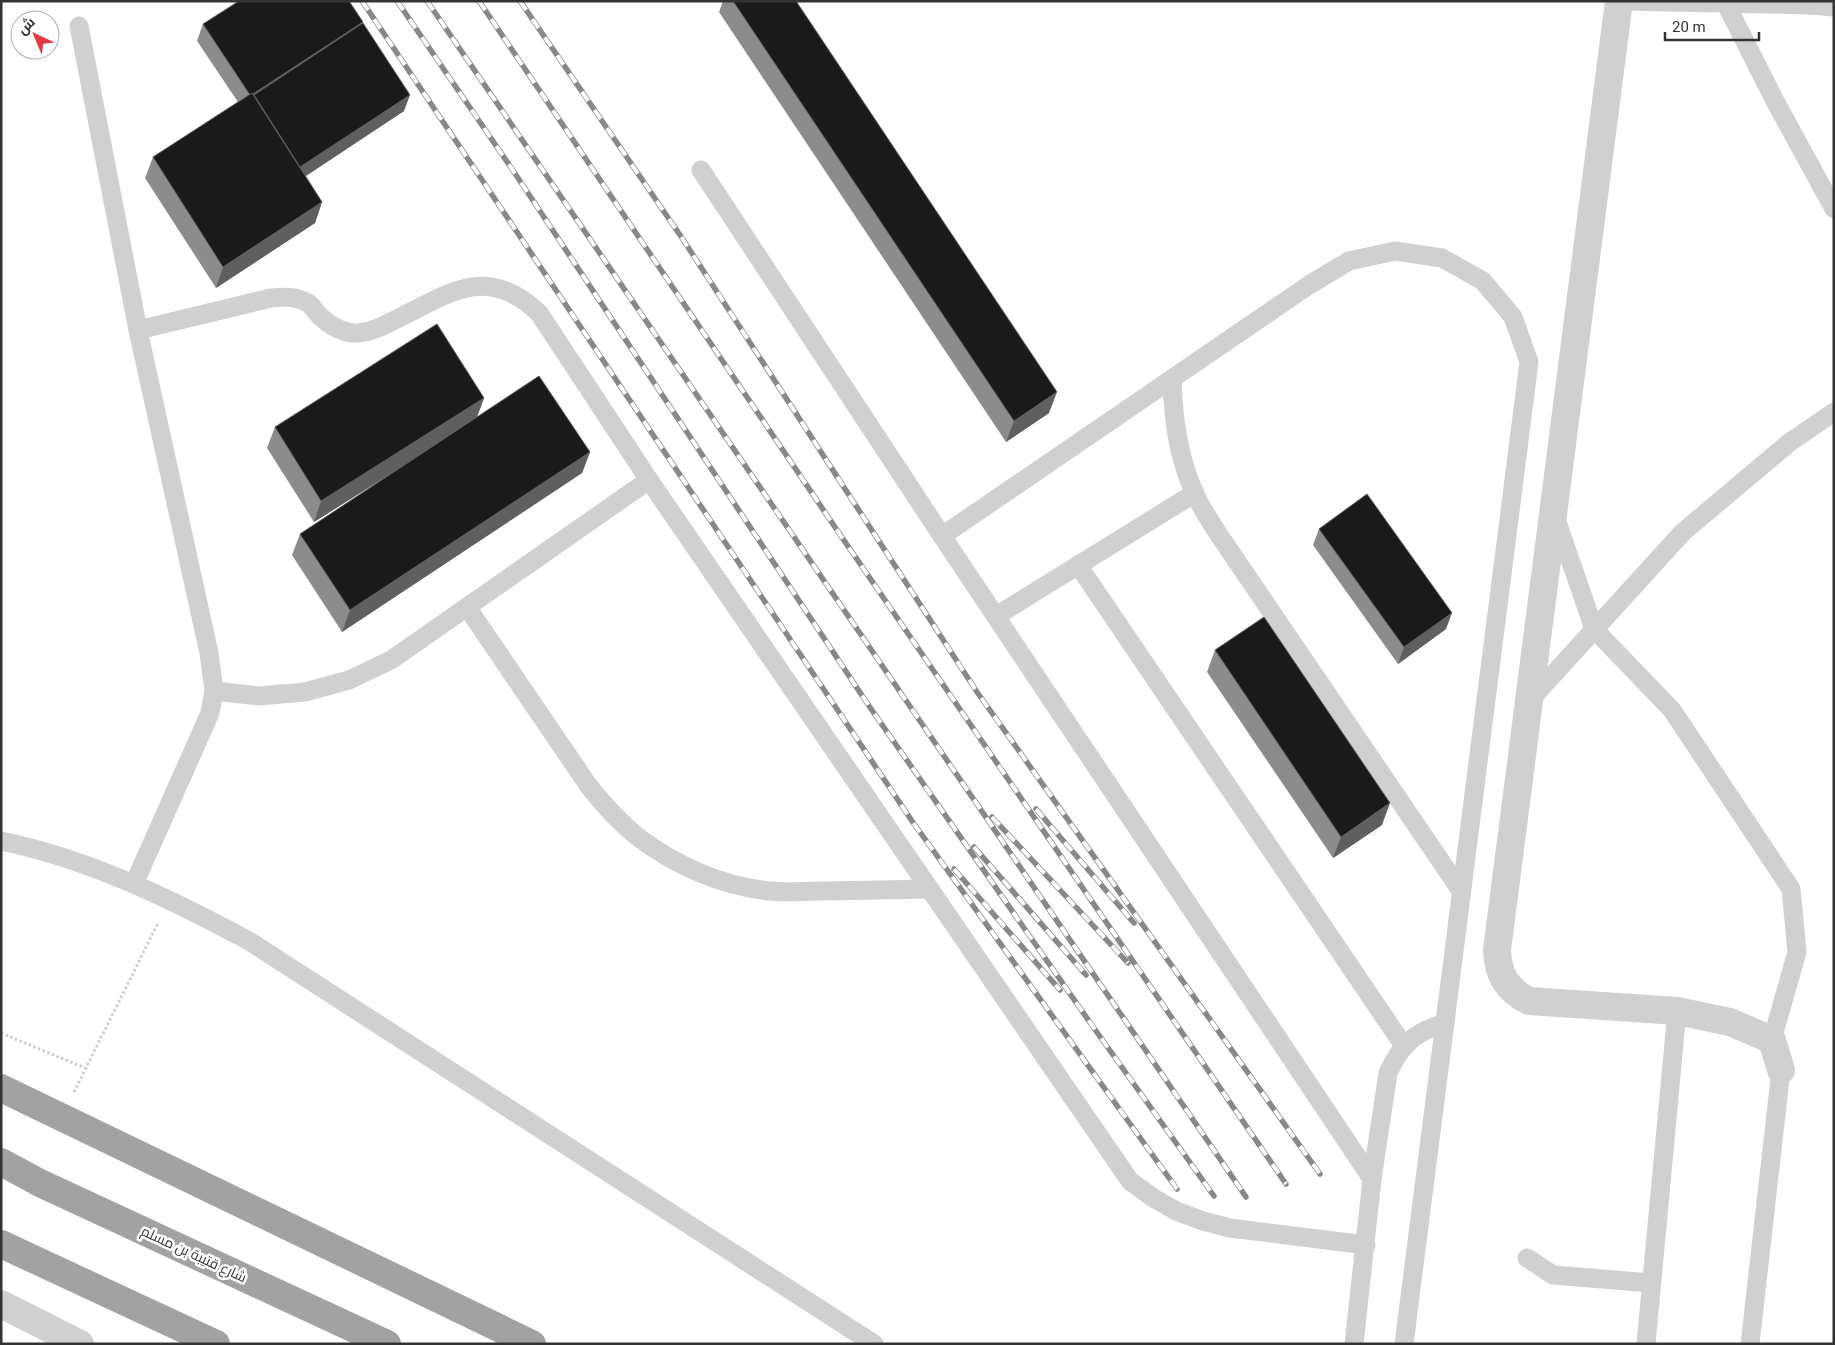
<svg xmlns="http://www.w3.org/2000/svg" width="1835" height="1345" viewBox="0 0 1835 1345" font-family="Roboto,Cairo,sans-serif">
  <rect width="100%" height="100%" fill="#fff"/>
  <g fill="none" stroke-linecap="round" stroke-linejoin="round">
    <g stroke="#cdcdcd" stroke-width="3" stroke-dasharray="2.5 2.5" stroke-linecap="butt">
      <path d="M1 1033 85 1068"/>
      <path d="M74 1092 158 923"/>
    </g>
    <g stroke="#d0d0d0" stroke-width="19">
      <path d="M1619 1 1810 5V1"/>
      <path d="M1726 1V4L1775 101 1834 209"/>
      <path d="M1810 5 1834 7"/>
      <path d="M79 26 138 330 209 653 214 691 210 713 134 884"/>
      <path d="M701 170 942 536 1372 1179"/>
      <path d="M138 330 271 298C284 297 296 296 308 303 313 306 316 313 321 317 330 326 345 334 358 333 372 332 385 325 397 319 451 292 487 264 539 313L649 480 1130 1181 1152 1197 1176 1211 1203 1221 1230 1228 1366 1245"/>
      <path d="M1172 379C1173 419 1178 456 1194 492 1200 506 1209 519 1217 532L1461 891"/>
      <path d="M1555 516 1594 629 1672 710 1791 889 1797 952 1772 1040"/>
      <path d="M942 536 1309 285 1349 261 1395 251 1442 258 1483 281 1513 317 1529 362 1404 1344"/>
      <path d="M1078 565 1404 1046"/>
      <path d="M467 607 588 785C603 804 619 822 638 837 676 866 722 886 769 891 787 893 805 891 823 891 858 890 893 890 929 889"/>
      <path d="M996 616 1195 493"/>
      <path d="M214 691 259 696 305 692 349 680 391 660 649 480"/>
      <path d="M1530 700 1683 532 1790 442 1834 412"/>
      <path d="M1 841C89 859 171 899 249 941L874 1344"/>
      <path d="M1527 1258 1553 1275 1651 1283"/>
      <path d="M1354 1344 1372 1179 1388 1073C1401 1044 1415 1032 1445 1023"/>
      <path d="M1646 1344 1677 1011"/>
      <path d="M1750 1344 1781 1070"/>
    </g>
    <path stroke="#d0d0d0" stroke-width="28" d="M1619 1 1497 950C1498 975 1507 990 1529 1001L1677 1011 1730 1022 1772 1040 1781 1070"/>
    <path stroke="#d0d0d0" stroke-width="28" d="M1 1304 80 1344"/>
    <g stroke="#a2a2a2" stroke-width="28">
      <path d="M1 1088 532 1344"/>
      <path d="M1 1162 40 1183 387 1344"/>
      <path d="M1 1244 216 1344"/>
    </g>
    <g stroke="#888" stroke-width="5.5">
      <g id="rail">
        <path d="M362 1 912 821 1177 1189"/>
        <path d="M397 1 512 169 869 706 1096 1031 1214 1196"/>
        <path d="M427 1 1246 1197"/>
        <path d="M479 1 841 536 1286 1184"/>
        <path d="M520 1 682 238 977 692 1320 1174"/>
        <path d="M1036 809 1134 923"/>
        <path d="M992 817 1128 963"/>
        <path d="M974 847 1086 975"/>
        <path d="M954 869 1060 990"/>
      </g>
    </g>
    <use href="#rail" stroke="#fff" stroke-width="4" stroke-dasharray="11" stroke-linecap="butt"/>
  </g>
  <g fill="#8c8c8c">
    <path d="M723 1H796L1049 413 1006 442 719 12Z"/>
    <path d="M363 22 362 24 404 111 306 176 322 202 315 223 216 288 145 178 153 157 238 102 197 41 203 24Z"/>
    <path d="M484 398 477 416 590 452 582 473 342 632 292 555 300 534 387 476 314 522 267 448 275 427Z"/>
    <path d="M1319 529 1446 629 1398 664 1313 545Z"/>
    <path d="M1215 650 1382 825 1333 858 1207 672Z"/>
  </g>
  <g fill="#5f5f5f">
    <path d="M363 22 357 38 246 111 250 96Z"/>
    <path d="M410 95 404 111 292 185 298 168Z"/>
    <path d="M322 202 315 223 216 288 223 267Z"/>
    <path d="M1057 392 1049 413 1006 442 1014 421Z"/>
    <path d="M484 398 476 420 314 522 321 501Z"/>
    <path d="M590 452 582 473 342 632 350 610Z"/>
    <path d="M1452 613 1446 629 1398 664 1404 647Z"/>
    <path d="M1390 803 1382 825 1333 858 1341 837Z"/>
  </g>
  <g fill="#1a1a1a" stroke="#5f5f5f">
    <path d="M239 1H349L363 22 253 94 252 93 250 95 203 24Z"/>
    <path d="M733 1H796L1057 392 1014 421Z"/>
    <path d="M363 23 410 95 300 167 254 95Z"/>
    <path d="M252 93 322 202 223 267 153 157Z"/>
    <path d="M437 324 484 398 321 501 275 427Z"/>
    <path d="M539 376 590 452 350 610 300 534Z"/>
    <path d="M1367 494 1452 613 1404 647 1319 529Z"/>
    <path d="M1264 617 1390 803 1341 837 1215 650Z"/>
  </g>
  <g text-anchor="middle" stroke-width="5" stroke-linejoin="round" paint-order="stroke">
    <g font-size="14" fill="#333" stroke="#fff">
      <text transform="translate(194 1254) rotate(25)" y="5">شارع قتيبة بن مسلم</text>
    </g>
  </g>
  <rect width="1835" height="1345" fill="none" stroke="#333333" stroke-width="5"/>
  <g transform="translate(35 35) rotate(316)"><circle r="24" fill="#ffffff" stroke="#adadad"/>
  <path d="M0-4L9 19L0 12L-9 19Z" fill="#e63946"/>
  <text y="-8" font-size="14" font-weight="bold" text-anchor="middle" fill="#333333">ش</text>
  </g>
  <path d="M1665 32v8h94v-8" fill="none" stroke="#333333" stroke-width="2.5"/>
  <text x="1672" y="32" font-size="15" fill="#333333" stroke="#ffffff" stroke-width="4" paint-order="stroke">20 m</text>
</svg>
